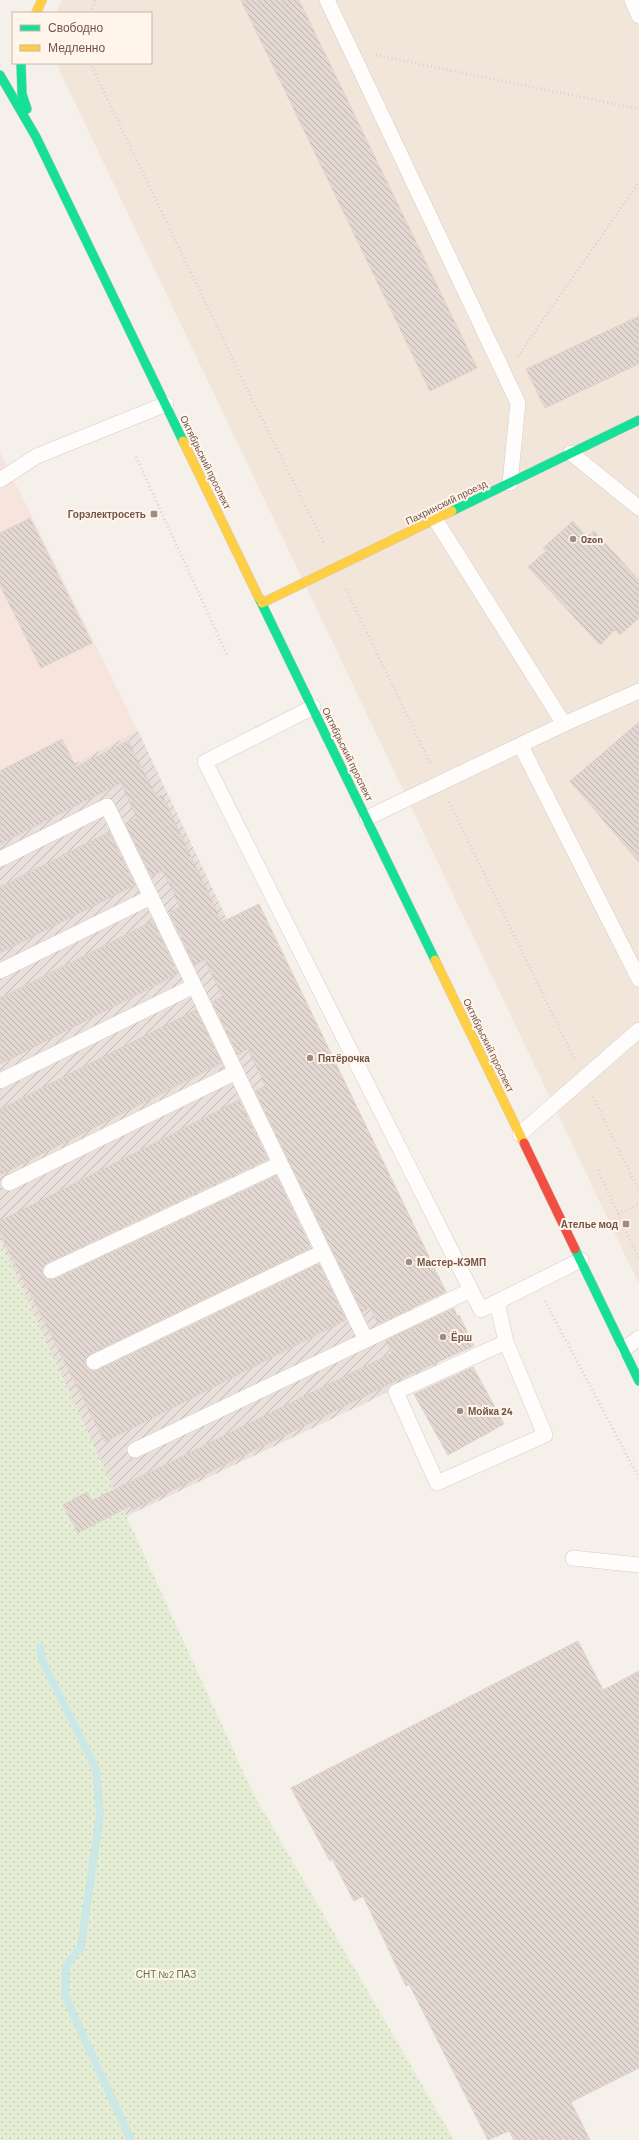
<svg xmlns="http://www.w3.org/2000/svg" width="639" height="2140" viewBox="0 0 639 2140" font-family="Barlow,sans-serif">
  <defs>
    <pattern id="industrial-furrows" width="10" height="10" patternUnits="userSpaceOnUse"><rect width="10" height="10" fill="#e9e0db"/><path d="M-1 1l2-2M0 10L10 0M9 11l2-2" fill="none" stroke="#c1b8b4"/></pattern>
    <pattern id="garden-dots" width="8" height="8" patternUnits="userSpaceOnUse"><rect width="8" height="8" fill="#e5edd5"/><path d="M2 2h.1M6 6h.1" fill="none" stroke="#c8cdb8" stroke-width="1.8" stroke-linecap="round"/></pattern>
    <pattern id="building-back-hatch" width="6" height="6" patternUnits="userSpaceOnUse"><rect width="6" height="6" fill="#e3d8d1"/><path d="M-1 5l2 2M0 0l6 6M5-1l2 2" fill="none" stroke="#bdb2ac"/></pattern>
  </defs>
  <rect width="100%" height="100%" fill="#f6f0ea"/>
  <path fill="#f2e5da" d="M62 0H639V1284L56 63H151V13H56Z"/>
  <path fill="#f6e4dd" d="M0 452 138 731 0 802Z"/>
  <path fill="url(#industrial-furrows)" d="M138 731 439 1368 125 1517 0 1240V802Z"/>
  <path fill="url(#garden-dots)" d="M0 1240 253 1793 454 2140H0Z"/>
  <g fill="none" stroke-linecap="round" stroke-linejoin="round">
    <path stroke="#cbe8e6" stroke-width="8" d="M40 1647 42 1660 96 1769 100 1815 81 1947 66 1966 65 1996 131 2140"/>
  </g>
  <g fill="url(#building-back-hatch)" stroke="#dfd3cc">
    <path d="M241 0H299L477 368 430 391Z"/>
    <path d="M639 316V364L545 408 526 369Z"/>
    <path d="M30 518 92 643 41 668 0 585V533Z"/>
    <path d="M573 521 587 537 594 531 639 580V618L620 635 615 630 600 645 528 567 546 551 543 548Z"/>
    <path d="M639 722V862L570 781Z"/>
    <path d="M62 739 76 767 128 741 157 797 162 795 222 922 259 904 446 1292 378 1324 370 1307 362 1312 255 1091 265 1086 248 1049 238 1055 212 1002 222 996 205 960 194 965 169 912 180 907 163 871 151 876 125 823 137 818 121 783 0 844V771Z"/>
    <path d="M109 832 135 885 0 953V887Z"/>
    <path d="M153 921 178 974 0 1064V998Z"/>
    <path d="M196 1010 222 1063 0 1175V1109Z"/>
    <path d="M239 1100 268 1159 47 1263 42 1270 43 1275 50 1280 55 1279 276 1176 311 1248 90 1354 85 1361 86 1366 93 1371 98 1370 319 1264 346 1320 105 1442 0 1233V1221Z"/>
    <path d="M454 1308 457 1316 459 1315 474 1346 404 1377 132 1510 130 1506 78 1533 63 1505 87 1492 91 1501 392 1353 386 1340Z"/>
    <path d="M473 1367 504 1424 448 1455 414 1394Z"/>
    <path d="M578 1641 603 1690 639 1671V2068L571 2102 590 2140H514L509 2131 488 2140 409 1984 406 1986 363 1896 354 1901 332 1859 330 1861 291 1788Z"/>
  </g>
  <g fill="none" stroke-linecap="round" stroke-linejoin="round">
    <g stroke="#d5ccc7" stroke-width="16">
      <g id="lane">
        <path d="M327 0 518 403 510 483"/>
        <path d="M632 0 639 16"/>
        <path d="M571 453 639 508"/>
        <path d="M0 480 37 456 166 404"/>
        <path d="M435 519 564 724"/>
        <path d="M313 707 205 762 481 1310 581 1260"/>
        <path d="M521 746 639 979"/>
        <path d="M367 818 564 724 639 691"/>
        <path d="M0 859 107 806 366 1340"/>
        <path d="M0 971 151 897"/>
        <path d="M0 1081 194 986"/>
        <path d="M520 1134 639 1030"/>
        <path d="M9 1183 236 1072"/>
        <path d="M51 1271 280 1164"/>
        <path d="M497 1302 506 1342 545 1435 437 1483 396 1392 506 1342"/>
        <path d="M624 1349 639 1338"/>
        <path d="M94 1362 323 1252"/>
        <path d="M135 1450 471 1290"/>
        <path d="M573 1558 639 1565"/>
      </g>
    </g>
    <g stroke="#d5cbc6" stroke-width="10">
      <g id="fast">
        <path d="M21 63 22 94 27 109"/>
        <path d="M0 75 36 137 183 441"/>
        <path d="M452 511 639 420"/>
        <path d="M259 598 435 960"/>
        <path d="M575 1249 639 1381"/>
      </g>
    </g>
    <g stroke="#d5cbc6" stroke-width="10">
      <g id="slow">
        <path d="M36 13 42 0"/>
        <path d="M183 441 259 598"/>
        <path d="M262 603 452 511"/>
        <path d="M435 960 524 1143"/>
      </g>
    </g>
    <g stroke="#d5cbc6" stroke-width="10">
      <path id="jam" d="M524 1143 575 1249"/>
    </g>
    <g stroke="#dad0ce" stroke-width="2.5" stroke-dasharray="1 3" stroke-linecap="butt">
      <path d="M91 13 95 0"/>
      <path d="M376 55 639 109"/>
      <path d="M90 63 252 399 325 545"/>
      <path d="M518 356 639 182"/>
      <path d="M136 457 227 655"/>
      <path d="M346 589 431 765"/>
      <path d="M449 802 575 1060"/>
      <path d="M593 1097 639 1191"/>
      <path d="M598 1170 639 1259"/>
      <path d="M618 1214 639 1204"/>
      <path d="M545 1301 639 1478"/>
    </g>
    <use href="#lane" stroke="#fefdfc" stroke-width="15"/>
    <use href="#fast" stroke="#16e098" stroke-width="9"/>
    <use href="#slow" stroke="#ffcf43" stroke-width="9"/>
    <use href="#jam" stroke="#f24e42" stroke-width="9"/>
  </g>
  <g fill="#a28b82" stroke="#fff5ea" stroke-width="1.5">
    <rect x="150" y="510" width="8" height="8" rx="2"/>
    <circle cx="573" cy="539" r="4"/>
    <circle cx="310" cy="1058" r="4"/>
    <rect x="622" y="1220" width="8" height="8" rx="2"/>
    <circle cx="409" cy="1262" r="4"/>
    <circle cx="443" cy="1337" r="4"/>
    <circle cx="460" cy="1411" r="4"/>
  </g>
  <g text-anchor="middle" stroke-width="4" stroke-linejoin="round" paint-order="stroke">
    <g font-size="10" fill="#74544a" stroke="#fff5ea">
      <text transform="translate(206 462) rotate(64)" y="4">Октябрьский проспект</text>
      <text transform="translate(446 502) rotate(-26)" y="4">Пахринский проезд</text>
      <text transform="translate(348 754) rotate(64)" y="4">Октябрьский проспект</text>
      <text transform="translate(489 1045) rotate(64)" y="4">Октябрьский проспект</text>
    </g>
    <g font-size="10" font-weight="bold" fill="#74544a" stroke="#fff5ea" text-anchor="start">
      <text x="146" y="518" text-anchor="end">Горэлектросеть</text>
      <text x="581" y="543">Ozon</text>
      <text x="318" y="1062">Пятёрочка</text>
      <text x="618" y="1228" text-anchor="end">Ателье мод</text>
      <text x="417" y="1266">Мастер-КЭМП</text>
      <text x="451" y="1341">Ёрш</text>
      <text x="468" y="1415">Мойка 24</text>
    </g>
    <g font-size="10" fill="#597a42" stroke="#fff5ea">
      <text x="166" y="1978">СНТ №2 ПАЗ</text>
    </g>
  </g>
  <rect x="12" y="12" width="140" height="52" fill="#fff5ea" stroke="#c7b5aa"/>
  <rect x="20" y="25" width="20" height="6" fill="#16e098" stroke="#c7b5aa"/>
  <text x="48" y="32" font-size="12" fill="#74544a">Свободно</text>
  <rect x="20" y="45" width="20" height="6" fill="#ffcf43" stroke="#c7b5aa"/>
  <text x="48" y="52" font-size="12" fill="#74544a">Медленно</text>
</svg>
